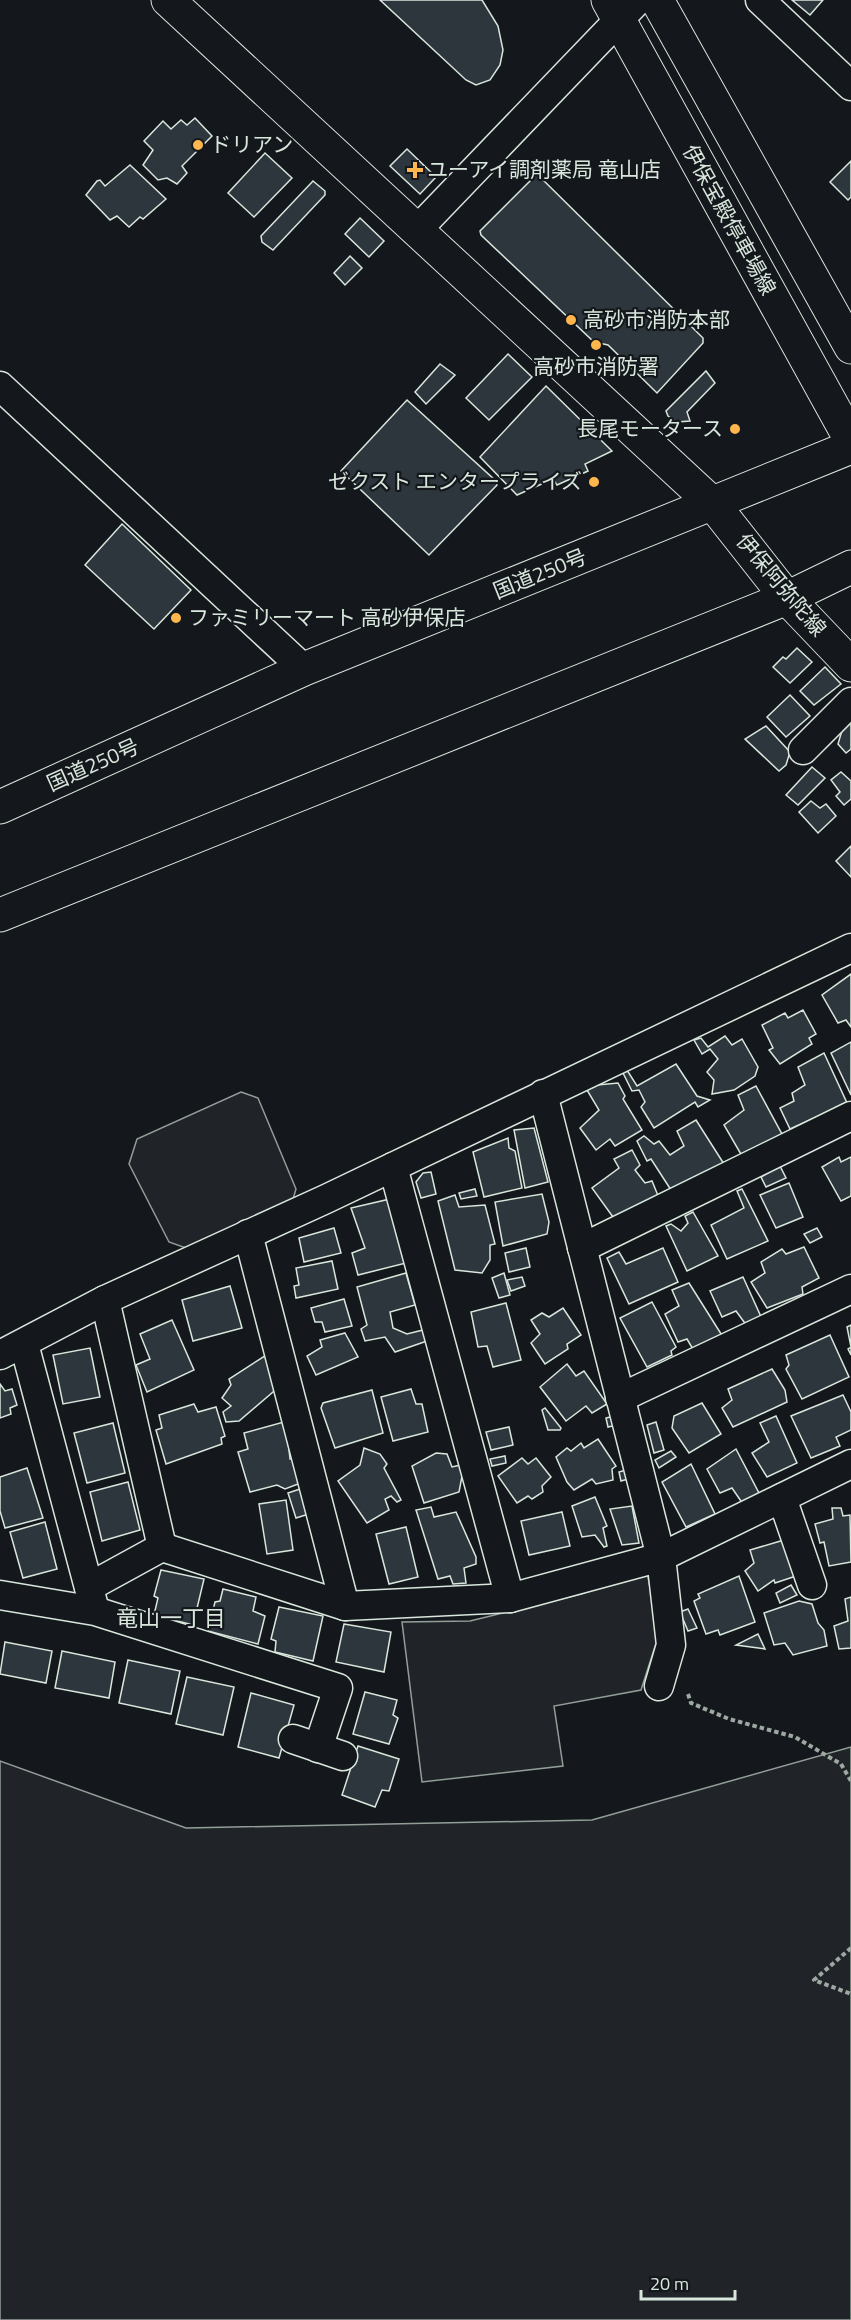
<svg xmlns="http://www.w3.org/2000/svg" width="851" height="2320" viewBox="0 0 851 2320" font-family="'Titillium Web','Noto Sans JP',sans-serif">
  <rect width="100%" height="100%" fill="#14181c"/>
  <g fill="#202428" stroke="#939e99" stroke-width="1.5">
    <path d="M241 1092 258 1098 296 1189 291 1206 197 1252 169 1242 129 1164 137 1139Z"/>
    <path d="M647 1572 659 1634 641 1690 554 1706 563 1766 422 1782 402 1622 470 1621 581 1594Z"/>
    <path d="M851 1747V2320H0V1761L186 1828 592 1820Z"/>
  </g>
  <g fill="#2c363c" stroke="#d8e6dc" stroke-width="1.5">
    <path d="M380 0H482L498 26 503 50 500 65 490 80 476 85 466 80Z"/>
    <path d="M792 0H823L810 15Z"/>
    <path d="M195 118 212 136 182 166 187 173 177 184 167 178 158 180 143 165 153 150 144 141 163 121 171 129 181 120 187 125Z"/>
    <path d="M407 149 436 177 420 194 390 166Z"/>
    <path d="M265 153 292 178 254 217 228 193Z"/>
    <path d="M851 161V197L848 200 830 182Z"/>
    <path d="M130 165 166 199 143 219 140 217 129 227 117 216 110 220 86 195 97 181 100 180 105 186Z"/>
    <path d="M537 174 703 338V343L657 393 608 345 594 342 481 235 480 231Z"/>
    <path d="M313 181 325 191V195L273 250 262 242 261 236Z"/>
    <path d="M360 218 384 241 369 257 345 234Z"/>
    <path d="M350 256 362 268 345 285 334 273Z"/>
    <path d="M508 354 532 377 489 420 466 398Z"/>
    <path d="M440 364 455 375 426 404 415 392Z"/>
    <path d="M706 371 715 383 687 412 690 421 677 422 668 416 666 411Z"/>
    <path d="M546 386 612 451 585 464 588 471 557 485 553 479 517 495 480 457Z"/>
    <path d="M407 400 496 481 497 485 429 555 341 471Z"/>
    <path d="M122 524 191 590 154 629 85 565Z"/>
    <path d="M797 648 812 662 790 683 773 667 783 657 786 659Z"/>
    <path d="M825 667 841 684 814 705 800 691Z"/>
    <path d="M790 695 810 716 786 737 767 717Z"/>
    <path d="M851 722V749L846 753 838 744 843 727Z"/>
    <path d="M766 726 790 752 786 765 779 771 745 739Z"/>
    <path d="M812 767 825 778 798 805 786 795Z"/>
    <path d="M841 772 851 781V799L844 805 836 796 840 792 831 780Z"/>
    <path d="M811 801 820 808 826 804 836 816 818 833 799 812Z"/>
    <path d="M851 846V877L836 861Z"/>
    <path d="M851 974V1027L846 1020 838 1023 822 995Z"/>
    <path d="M803 1010 816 1034 809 1038 812 1044 780 1064 769 1050 773 1048 762 1025 785 1013 788 1018Z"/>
    <path d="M725 1036 732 1045 742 1039 758 1067 755 1076 734 1090 712 1094 714 1080 707 1072 718 1059 710 1049 702 1054 694 1040 701 1038 708 1047Z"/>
    <path d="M851 1042V1095L831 1053Z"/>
    <path d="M824 1053 847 1103 790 1129 780 1108 794 1101 792 1093 805 1085 798 1067Z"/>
    <path d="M676 1064 697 1096 710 1100 698 1107 695 1102 654 1128 641 1107 645 1102 639 1090 632 1091 623 1073 627 1070 637 1086Z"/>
    <path d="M618 1083 625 1096 623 1099 642 1130 615 1146 610 1139 596 1150 580 1128 599 1110 587 1090 597 1085Z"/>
    <path d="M756 1086 783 1136 742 1156 724 1125 744 1110 738 1095Z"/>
    <path d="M696 1120 724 1164 671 1190 651 1159 647 1161 637 1141 644 1136 654 1144 659 1141 670 1155 684 1146 677 1131Z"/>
    <path d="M534 1128 548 1182 525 1188 514 1130Z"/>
    <path d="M508 1138 509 1148 515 1151 522 1188 484 1197 473 1152Z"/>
    <path d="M632 1150 640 1165 635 1170 645 1183 652 1181 659 1198 613 1217 592 1188 619 1168 614 1159Z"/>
    <path d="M839 1157 841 1162 851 1157V1196L841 1201 822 1167Z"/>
    <path d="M780 1166 786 1178 766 1187 761 1177Z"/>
    <path d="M431 1172 436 1194 421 1198 416 1182 423 1173Z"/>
    <path d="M789 1183 803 1217 776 1228 760 1195Z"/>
    <path d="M475 1189 477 1196 461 1199 459 1193Z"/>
    <path d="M742 1189 768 1241 727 1259 711 1225 744 1208 737 1191Z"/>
    <path d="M542 1194 549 1222 547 1234 503 1246 495 1202Z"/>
    <path d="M455 1195 459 1207 485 1205 495 1244 490 1245V1260L482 1273 455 1270 438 1201Z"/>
    <path d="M390 1199 406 1263 358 1275 352 1253 365 1248 351 1208Z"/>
    <path d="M693 1212 718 1256 687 1271 666 1226 671 1224 681 1231 688 1223 685 1216Z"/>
    <path d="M334 1228 341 1253 304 1262 299 1238Z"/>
    <path d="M817 1228 822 1237 810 1243 804 1234Z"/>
    <path d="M804 1247 819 1278 802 1287 803 1294 767 1308 751 1282 765 1273 761 1262 782 1249 786 1254Z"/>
    <path d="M526 1248 530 1267 509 1272 505 1253Z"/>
    <path d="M663 1248 678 1282 629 1304 607 1258 619 1252 626 1264Z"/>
    <path d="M332 1261 338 1289 296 1298 294 1286 299 1285 296 1268Z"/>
    <path d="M406 1273 415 1305 390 1312 393 1328 407 1334 423 1330 427 1341 395 1352 385 1337 365 1341 361 1329 367 1325 357 1287Z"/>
    <path d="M504 1273 510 1295 499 1298 492 1278Z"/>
    <path d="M522 1277 525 1286 511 1291 507 1280Z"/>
    <path d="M743 1277 762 1319 747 1326 736 1311 722 1317 710 1291Z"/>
    <path d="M689 1283 723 1337 694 1351 687 1339 678 1342 665 1314 679 1306 672 1290Z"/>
    <path d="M230 1286 242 1328 193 1341 182 1300Z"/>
    <path d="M344 1299 352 1326 325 1332 322 1322H315L311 1308Z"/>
    <path d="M652 1302 676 1347 671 1351 672 1355 647 1367 620 1318Z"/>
    <path d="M506 1303 521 1360 493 1367 487 1346 478 1347 471 1312Z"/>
    <path d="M563 1308 581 1335 567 1344 568 1349 545 1364 531 1343 540 1334 531 1320 542 1313 549 1317Z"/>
    <path d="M172 1320 194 1370 147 1392 136 1365 150 1359 140 1334Z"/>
    <path d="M851 1325V1355L848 1349 851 1347 847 1327Z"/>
    <path d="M345 1333 358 1357 316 1375 307 1356 322 1347 320 1340Z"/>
    <path d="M830 1335 849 1377 802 1399 786 1369 789 1365 786 1355Z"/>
    <path d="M90 1348 100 1397 63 1404 53 1355Z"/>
    <path d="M271 1352 280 1386 239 1421 226 1422 223 1412 231 1406 222 1398 231 1385 229 1379Z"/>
    <path d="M567 1364 576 1376 584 1371 607 1404 592 1413 586 1406 566 1421 540 1387Z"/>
    <path d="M772 1369 785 1390 787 1402 733 1427 722 1408 732 1400 728 1389Z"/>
    <path d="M0 1384 5 1391 12 1389 17 1405 10 1408 11 1414 0 1418Z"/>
    <path d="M411 1389 416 1404H422L428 1432 393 1441 381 1397Z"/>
    <path d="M372 1390 383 1433 335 1448 321 1408 323 1403Z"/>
    <path d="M843 1395 851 1412V1430L836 1437 840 1446 811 1458 791 1416Z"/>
    <path d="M702 1403 721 1434 689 1453 672 1428 674 1416Z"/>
    <path d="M194 1404 198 1412 216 1407 225 1436 221 1438 222 1444 166 1464 156 1430 162 1428 159 1415Z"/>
    <path d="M545 1408 561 1428 560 1430H548L542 1410Z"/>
    <path d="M614 1416 617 1425 608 1427 606 1418Z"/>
    <path d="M776 1416 797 1463 767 1477 752 1453 769 1442 760 1423Z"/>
    <path d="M291 1420 288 1440 290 1459H302L306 1481 285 1489 277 1485 250 1492 238 1452 248 1449 244 1433Z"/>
    <path d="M656 1422 664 1450 654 1453 647 1425Z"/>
    <path d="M113 1423 125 1473 87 1483 74 1433Z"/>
    <path d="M509 1427 513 1445 491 1450 486 1432Z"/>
    <path d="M598 1439 616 1466 612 1469 613 1480 596 1484 592 1479 574 1490 567 1482 556 1457 567 1448 571 1451 581 1443 584 1448Z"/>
    <path d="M364 1448 380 1454 387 1464 384 1468 401 1500 397 1502 391 1496 385 1499 389 1510 367 1523 338 1481 360 1465Z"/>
    <path d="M736 1449 760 1495 743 1504 732 1488 720 1493 707 1469Z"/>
    <path d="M671 1451 676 1457 659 1468 655 1460Z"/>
    <path d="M436 1453 447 1454 452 1467 461 1465 463 1471 459 1492 424 1503 412 1466Z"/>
    <path d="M505 1456 506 1463 492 1466 490 1459Z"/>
    <path d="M522 1458 528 1464 536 1458 551 1477 542 1486 543 1492 532 1499 528 1496 517 1503 498 1476Z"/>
    <path d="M691 1464 715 1514 686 1527 662 1482Z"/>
    <path d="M27 1468 43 1518 5 1528 0 1511V1477Z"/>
    <path d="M626 1470 628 1479 621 1481 619 1472Z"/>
    <path d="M128 1482 140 1530 102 1541 90 1492Z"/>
    <path d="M306 1487 315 1512 296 1518 288 1493Z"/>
    <path d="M595 1497 607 1526 603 1528 607 1546 604 1547 595 1535 582 1537 572 1506Z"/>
    <path d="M286 1500 293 1550 267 1554 259 1504Z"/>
    <path d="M632 1506 639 1543 622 1545 610 1509Z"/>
    <path d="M431 1507 434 1517 456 1512 476 1557V1564L464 1568 466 1583 453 1584 450 1576 438 1579 416 1510Z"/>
    <path d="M832 1508H841L843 1516 850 1515 851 1562 829 1566 824 1542 820 1543 815 1524 833 1519Z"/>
    <path d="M562 1512 570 1546 529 1555 521 1521Z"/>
    <path d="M45 1522 57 1569 23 1578 10 1532Z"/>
    <path d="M406 1527 418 1577 389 1584 376 1534Z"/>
    <path d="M784 1540 796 1576 775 1583 774 1580 758 1591 745 1571 754 1563 750 1550Z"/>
    <path d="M161 1570 204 1579 193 1625 154 1615 158 1598 154 1596Z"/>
    <path d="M739 1576 755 1622 720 1635 718 1630 706 1634 694 1601 700 1598 698 1594Z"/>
    <path d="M791 1585 797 1595 780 1603 776 1593Z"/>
    <path d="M223 1589 256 1597 253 1611 265 1616 258 1644 208 1631 215 1602 220 1601Z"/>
    <path d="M851 1597V1648L839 1649 834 1626 848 1621 845 1599Z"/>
    <path d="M799 1601 812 1604 818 1623 824 1630 827 1646 793 1655 785 1643 774 1645 764 1613Z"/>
    <path d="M279 1607 323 1616 313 1661 275 1652 276 1641 271 1639Z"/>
    <path d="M688 1609 697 1628 688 1631 680 1612Z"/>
    <path d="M344 1624 391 1632 384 1672 336 1662Z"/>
    <path d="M758 1634 765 1649 736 1645Z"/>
    <path d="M5 1642 52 1651 46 1683 0 1674Z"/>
    <path d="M62 1651 115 1662 109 1698 55 1688Z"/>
    <path d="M128 1660 180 1671 171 1714 119 1703Z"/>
    <path d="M187 1677 234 1687 223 1735 176 1724Z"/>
    <path d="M365 1692 397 1700 393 1715 398 1718 389 1744 353 1734Z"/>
    <path d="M251 1693 294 1705 279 1758 238 1747Z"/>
    <path d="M358 1746 399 1759 389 1791 382 1790 375 1807 342 1795Z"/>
  </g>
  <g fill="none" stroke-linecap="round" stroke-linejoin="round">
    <g stroke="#d8e6dc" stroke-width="31">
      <g id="minor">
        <path d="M760 0 851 86"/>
        <path d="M418 229 638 0"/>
        <path d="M0 386 304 669"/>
        <path d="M803 750 851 702"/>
        <path d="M543 1094 661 1557 671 1645 659 1686"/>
        <path d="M393 1167 510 1598"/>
        <path d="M248 1234 345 1606"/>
        <path d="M582 1248 851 1116"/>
        <path d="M105 1300 162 1547"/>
        <path d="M24 1344 93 1603"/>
        <path d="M0 1355 105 1300 326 1199 851 948"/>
        <path d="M620 1398 851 1289"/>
        <path d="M782 1498 812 1585"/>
        <path d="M89 1587 162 1547 345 1606 510 1598 661 1557 851 1464"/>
        <path d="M0 1595 95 1611 338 1688 318 1748"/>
        <path d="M293 1739 343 1756"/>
      </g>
    </g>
    <g stroke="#d8e6dc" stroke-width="35">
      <path id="tertiary" d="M168 0 713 504"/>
    </g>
    <g stroke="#d8e6dc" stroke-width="35">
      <g id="secondary">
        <path d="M608 0 851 440"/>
        <path d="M657 0 851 347"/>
        <path d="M713 504 787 598 851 665"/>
      </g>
    </g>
    <g stroke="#d8e6dc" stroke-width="35">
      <g id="trunk">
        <path d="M0 807 304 669 851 447"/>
        <path d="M0 915 787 598 851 567"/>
      </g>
    </g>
    <g stroke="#9da8a2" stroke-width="4" stroke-dasharray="4.5 3" stroke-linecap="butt">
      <path d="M688 1694 691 1703 729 1719 795 1737 841 1764 851 1781"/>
      <path d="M851 1948 814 1980 851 1994"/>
    </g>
    <use href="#minor" stroke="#14181c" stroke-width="28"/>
    <use href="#tertiary" stroke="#14181c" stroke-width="33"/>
    <use href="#secondary" stroke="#14181c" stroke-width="33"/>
    <use href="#trunk" stroke="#14181c" stroke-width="33"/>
  </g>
  <g fill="#ffb74d" stroke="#14181c" stroke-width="2">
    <circle cx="198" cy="145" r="6"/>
    <path d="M412 161h6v6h6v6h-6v6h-6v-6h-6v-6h6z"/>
    <circle cx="571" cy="320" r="6"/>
    <circle cx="596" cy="345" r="6"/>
    <circle cx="735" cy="429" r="6"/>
    <circle cx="594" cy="482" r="6"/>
    <circle cx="176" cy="618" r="6"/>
  </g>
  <g text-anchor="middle" stroke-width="4.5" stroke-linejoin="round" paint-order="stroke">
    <g font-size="21" fill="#d8e6dc" stroke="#14181c" text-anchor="start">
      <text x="210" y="152">ドリアン</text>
      <text x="427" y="177">ユーアイ調剤薬局 竜山店</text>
      <text x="583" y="327">高砂市消防本部</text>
      <text x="596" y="374" text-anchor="middle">高砂市消防署</text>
      <text x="723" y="436" text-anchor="end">長尾モータース</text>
      <text x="582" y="489" text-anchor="end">ゼクスト エンタープライズ</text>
      <text x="188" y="625">ファミリーマート 高砂伊保店</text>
    </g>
    <g font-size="21" fill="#d8e6dc" stroke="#14181c">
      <text transform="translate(729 220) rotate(61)" y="7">伊保宝殿停車場線</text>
      <text transform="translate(540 574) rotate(-22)" y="7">国道250号</text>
      <text transform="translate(781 585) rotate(50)" y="7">伊保阿弥陀線</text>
      <text transform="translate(93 765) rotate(-24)" y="7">国道250号</text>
    </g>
    <g font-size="22" fill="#d8e6dc" stroke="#14181c">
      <text x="171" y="1626">竜山一丁目</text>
    </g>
  </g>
  <path d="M641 2290v9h94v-9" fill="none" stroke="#d8e6dc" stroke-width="3"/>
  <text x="650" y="2290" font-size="18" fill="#d8e6dc" stroke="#14181c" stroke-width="4.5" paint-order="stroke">20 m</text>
</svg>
